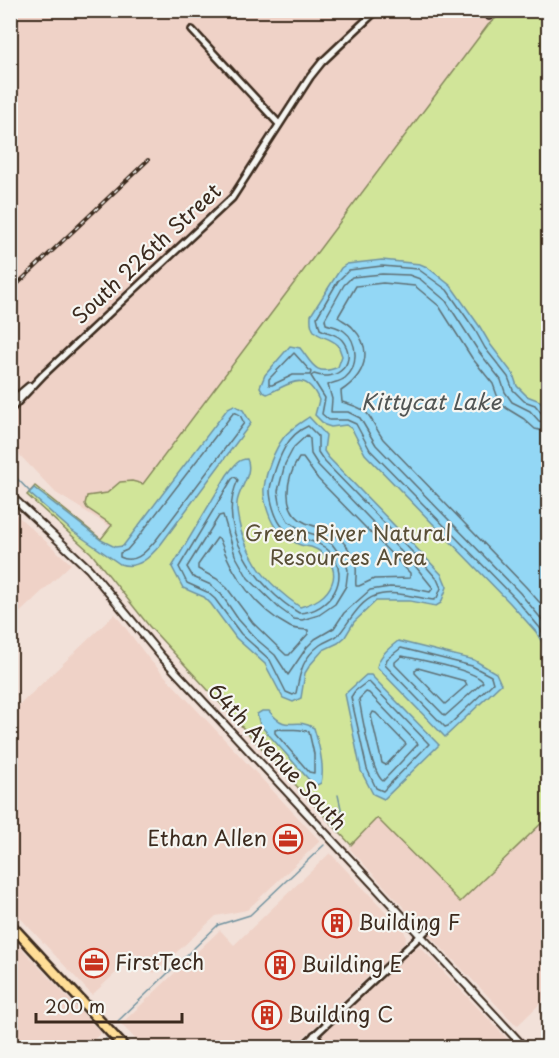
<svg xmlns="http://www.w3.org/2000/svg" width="559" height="1058" viewBox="0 0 559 1058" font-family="'Playpen Sans',sans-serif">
  <rect width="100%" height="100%" fill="#f2e1d9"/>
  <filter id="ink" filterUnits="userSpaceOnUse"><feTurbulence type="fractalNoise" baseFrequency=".0167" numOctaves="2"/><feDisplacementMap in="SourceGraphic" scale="12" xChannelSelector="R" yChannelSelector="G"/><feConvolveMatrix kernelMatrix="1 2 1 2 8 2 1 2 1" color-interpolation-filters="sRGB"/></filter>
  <g filter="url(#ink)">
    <g fill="#efd2c7">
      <path d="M11 11H504L488 25 111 527 56 493 11 446Z"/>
      <path d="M11 510 71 564 11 621Z"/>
      <path d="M115 614 149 659 320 841 247 910 216 916 154 973 136 954 92 995 11 908V713Z"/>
      <path d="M548 817V996L517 1026 428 934 350 849 351 845 377 818 460 902Z"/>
      <path d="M330 853 404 931 406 936 405 942 293 1047H143L121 1024 220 930 234 945Z"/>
      <path d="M11 937 101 1033 85 1047H11Z"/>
      <path d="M419 948 422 949 515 1047 309 1048 413 949Z"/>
    </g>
    <path fill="#d1e599" stroke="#86885c" stroke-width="1.5" d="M504 11H548V817L460 902 377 818 351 845 149 626 91 553 27 495 35 486 101 539 112 525 87 508 85 504 87 496 107 493 120 482 132 481 143 484 488 25Z"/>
    <g fill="#93d7f5" stroke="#70929f" stroke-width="1.5">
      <path d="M382 260 420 264 427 267 451 286 480 327 490 344 513 374 517 386 527 396 540 401 548 412V653L536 632 510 603 365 454 352 429 346 425 331 427 325 425 315 415 319 400C305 368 289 385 267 394L263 392 260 387 265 375 290 346 300 348C312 363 315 377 338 367L342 356 338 345C325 333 309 340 311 315L341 268 347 264Z"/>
      <path d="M234 405 243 410 251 423 161 544C150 557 138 570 120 564L71 530 29 493 34 488 101 540 115 547 123 546 228 408Z"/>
      <path d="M309 417 326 435 324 451 328 457 426 558 442 575 447 587 441 603 436 606 410 601H376L354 622 345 637 338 643 323 650 310 665 305 673 301 698 293 702 283 698 265 664 236 638 211 604 204 597 183 588 172 567 227 475C233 468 237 459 247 459 254 474 238 489 237 503 236 512 239 523 241 531 253 567 270 586 300 607 314 603 327 597 332 583 338 568 326 552 311 547 307 546 302 546 298 544 292 541 283 536 279 531 270 524 263 500 264 488 266 472 274 450 284 437 291 428 300 423 309 417Z"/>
      <path d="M398 641 474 660 496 673 501 684 445 737 377 667C379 656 389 648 398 641Z"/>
      <path d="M366 675H371L439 745 384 799 373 794 361 771 345 694Z"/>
      <path d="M262 711H269C289 735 293 715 314 728 319 744 325 767 321 783L317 785 312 783 260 725 257 714Z"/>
    </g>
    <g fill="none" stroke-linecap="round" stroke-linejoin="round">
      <g stroke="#5e6f74" stroke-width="1.5">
        <path d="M294 353 311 372 310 375H293L272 385H269V379Z"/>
        <path d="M234 412 240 415 244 423 156 540C146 551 136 565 120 557V553L127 550 139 536Z"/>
        <path d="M548 416 543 415 535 405 524 401 513 390 508 377 485 348 475 330 447 290 418 269 382 266 349 270 338 281 317 317 320 329C327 333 337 334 342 340 359 361 338 383 314 374L311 376 325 398 322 414 329 420H347L356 424 370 450 515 598 540 628 548 642"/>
        <path d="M548 423 539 421 530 411 512 402 505 392 501 380 479 352 446 301 420 279 409 275 382 274 352 277 344 285 325 319 326 324C332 326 339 327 344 331 358 341 359 367 345 378 340 382 334 382 328 385L332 399 331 412H348L360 418 376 445 520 593 548 627"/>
        <path d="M308 426 318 436V452L324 461 422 562 437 579 441 588 437 598 434 600C418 598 391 589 375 596 360 601 349 622 340 633 335 639 327 640 320 645 302 658 300 673 296 693L293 695 286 692 270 660 241 634 215 599 207 592 187 583 179 567 232 479 235 477 238 480C215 530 257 588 299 613 330 612 353 577 329 551 317 538 293 541 281 525 275 517 270 500 270 490 270 486 272 481 273 477 279 457 287 435 308 426Z"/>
        <path d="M548 432 535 429 524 419 506 408 498 398 493 384 472 358 439 306 415 286 383 283 356 286 338 317C343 321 349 323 353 328 375 351 364 376 341 391L342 402C374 411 366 414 383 439L526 587 548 612"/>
        <path d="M307 435 310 439 311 454 318 465 416 567 433 588 430 592 411 588 390 587 370 590 344 613 334 628 315 639 307 647 288 675 275 655 255 638 238 619 221 594 211 585 193 577 187 567 219 516 223 515 235 555 248 578 279 608 294 619 302 620 319 615 335 604 346 586 348 570 346 563 332 544 319 536 303 531 288 521 281 508 278 491 285 464 294 447Z"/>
        <path d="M299 458H303L318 479 410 573V578L374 579 359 586H356C355 580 357 573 356 567 355 558 347 545 340 539 330 529 318 528 306 523 280 511 286 478 299 458Z"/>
        <path d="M217 538 220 540C232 575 256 609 290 627 296 630 302 629 308 630V634L289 655H286L253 623 227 588 217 579 198 569V565Z"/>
        <path d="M401 648 472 666 491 676 493 683 448 726 445 727 385 665 387 659Z"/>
        <path d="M402 656C417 659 477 670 483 682L445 716 395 665V662Z"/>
        <path d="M418 668 465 681 467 685 445 704 415 673V670Z"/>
        <path d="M367 682 370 683 429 744 383 791 376 788 367 769 351 697 355 691Z"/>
        <path d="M366 692 369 693 418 744 383 781C371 773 362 715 359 699Z"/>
        <path d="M373 712 376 713 406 744 386 765 382 763 371 716Z"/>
        <path d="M279 729C289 731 299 727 309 732L314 754V773L309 772 275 733V730Z"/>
      </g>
      <g stroke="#70929f" stroke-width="1.5">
        <path d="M10 471 30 492"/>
        <path d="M338 795 345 826 342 828"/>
        <path d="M118 1021 218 925 250 915 324 845"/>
        <path d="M97 1048 106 1039"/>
      </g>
      <g stroke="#3b2a1e" stroke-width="10">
        <g id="minor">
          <path d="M483 10 489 16"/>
          <path d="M192 30 279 124"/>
          <path d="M10 402 29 386"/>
          <path d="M10 410 43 375 232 198 310 77 322 62 377 10"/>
          <path d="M314 1035 326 1048"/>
          <path d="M301 1048 434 923"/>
        </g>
      </g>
      <g stroke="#3b2a1e" stroke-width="10">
        <path id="tertiary" d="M10 495 89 569 161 656 525 1048"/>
      </g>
      <g stroke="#3b2a1e" stroke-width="13">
        <path id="primary" d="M10 924 125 1048"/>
      </g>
      <use href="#minor" stroke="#f6f6f2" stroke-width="5"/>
      <use href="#tertiary" stroke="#f6f6f2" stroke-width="6"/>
      <use href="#primary" stroke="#ffdd96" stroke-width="8"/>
      <g stroke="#3b2a1e" stroke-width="4">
        <path id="rail" d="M10 291 148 160"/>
      </g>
      <use href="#rail" stroke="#f6f6f2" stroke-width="1.5" stroke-dasharray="4.5" stroke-linecap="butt"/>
    </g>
  </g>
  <defs>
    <g id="office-ring" transform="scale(1.5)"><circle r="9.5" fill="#f6f6f2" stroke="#c8321e" stroke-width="1.5"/><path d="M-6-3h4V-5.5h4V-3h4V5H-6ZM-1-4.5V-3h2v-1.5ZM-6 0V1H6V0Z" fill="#c8321e"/></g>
    <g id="building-ring" transform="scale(1.5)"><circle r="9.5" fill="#f6f6f2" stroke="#c8321e" stroke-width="1.5"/><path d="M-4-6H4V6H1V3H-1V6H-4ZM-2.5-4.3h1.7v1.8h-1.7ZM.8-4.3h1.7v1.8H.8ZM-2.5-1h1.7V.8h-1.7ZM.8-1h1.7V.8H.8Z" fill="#c8321e"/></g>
  </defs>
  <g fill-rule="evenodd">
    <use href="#office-ring" x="288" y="839"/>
    <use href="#building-ring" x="337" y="923"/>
    <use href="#office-ring" x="94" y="963"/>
    <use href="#building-ring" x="280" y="965"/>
    <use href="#building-ring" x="267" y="1015"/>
  </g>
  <g text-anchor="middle" stroke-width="4.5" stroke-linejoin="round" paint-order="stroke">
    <g font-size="21" fill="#3b2a1e" stroke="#f6f6f2">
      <text transform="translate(147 254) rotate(-43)" y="7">South 226th Street</text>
      <text transform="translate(277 757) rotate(47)" y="7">64th Avenue South</text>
    </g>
    <g font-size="21" fill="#594f37" stroke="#f6f6f2">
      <text x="348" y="541">Green River Natural<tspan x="348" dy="24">Resources Area</tspan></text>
    </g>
    <g font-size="21" fill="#3b2a1e" stroke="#f6f6f2" text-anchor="start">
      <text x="267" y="846" text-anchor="end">Ethan Allen</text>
      <text x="358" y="930">Building F</text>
      <text x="115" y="970">FirstTech</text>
      <text x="301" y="972">Building E</text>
      <text x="288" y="1022">Building C</text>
    </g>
    <g font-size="22" font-style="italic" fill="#515554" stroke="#f6f6f2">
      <text x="431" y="410">Kittycat Lake</text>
    </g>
  </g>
  <rect width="559" height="1058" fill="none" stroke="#f6f6f2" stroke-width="36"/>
  <rect x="18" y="18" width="523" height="1022" fill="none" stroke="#3b2a1e" stroke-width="2" filter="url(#ink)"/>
  <path d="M36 1013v9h146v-9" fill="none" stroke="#3b2a1e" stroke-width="3"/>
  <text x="45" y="1013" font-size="18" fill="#3b2a1e" stroke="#f6f6f2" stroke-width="4.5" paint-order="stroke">200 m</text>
</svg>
